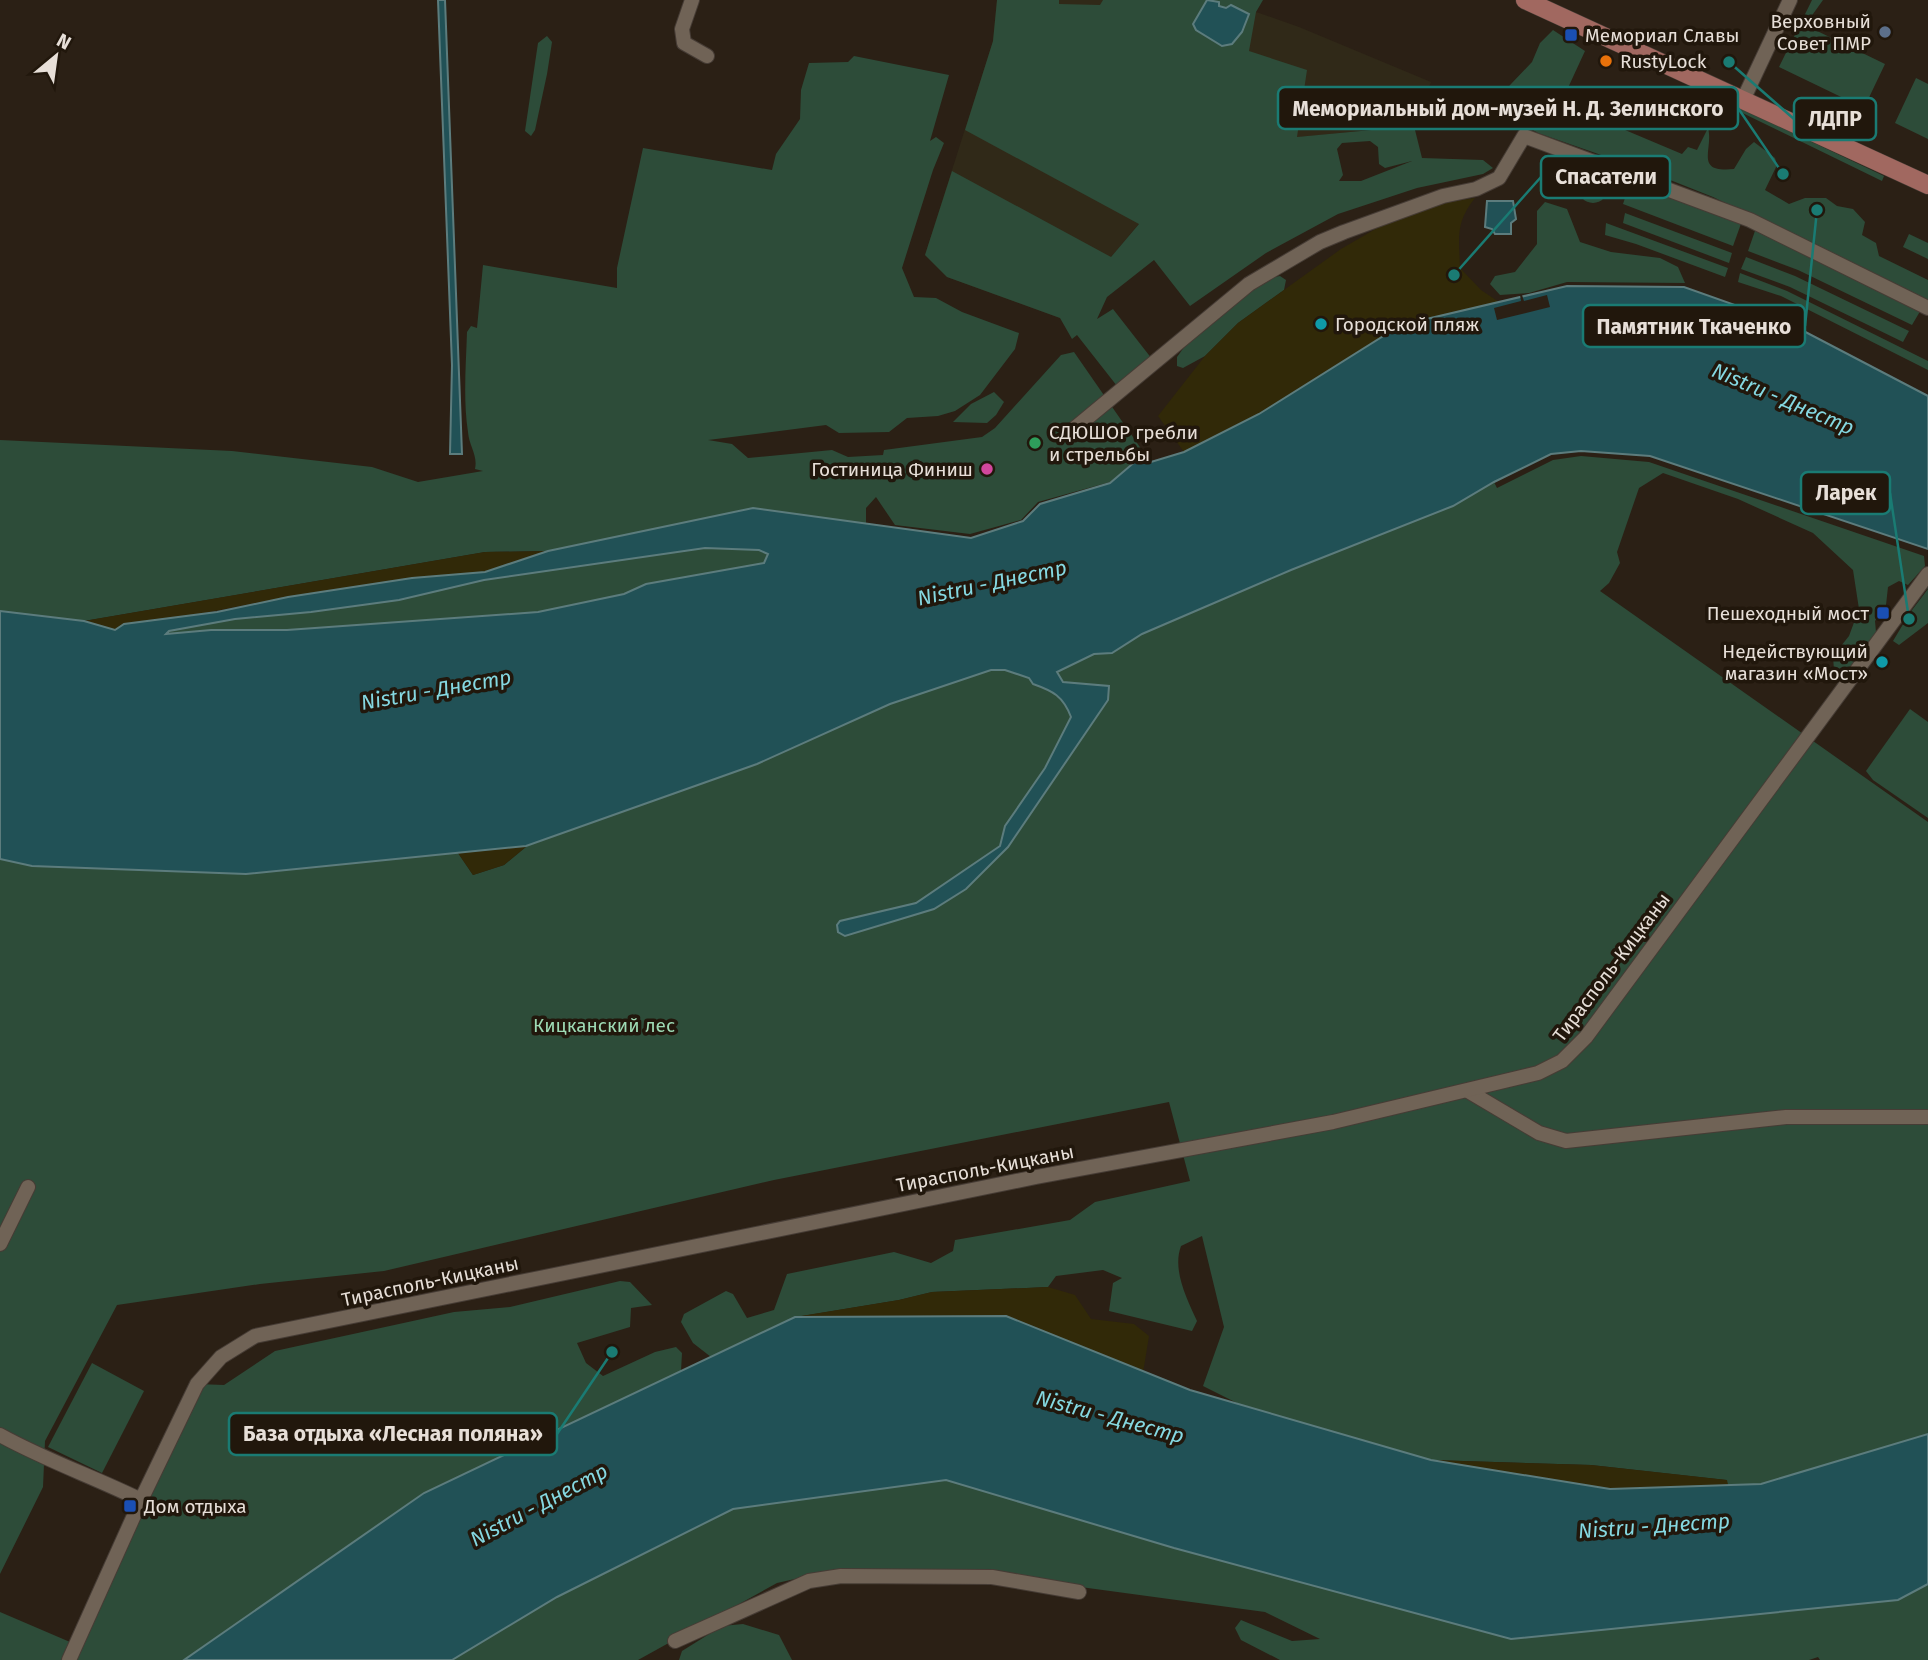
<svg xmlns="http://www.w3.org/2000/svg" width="1928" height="1660" viewBox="0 0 1928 1660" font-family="'Fira Sans',sans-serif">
  <rect width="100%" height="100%" fill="#2b2015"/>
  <path fill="#302918" d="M997 0H1222L1299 27 1431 82 1414 126 1204 146 1060 318 947 277 925 255 993 41Z"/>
  <g fill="#2d4c39" fill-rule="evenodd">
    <path d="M997 0H1059V4L1100 5 1103 0H1263L1256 12 1249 51 1307 70 1297 137 1414 126 1422 158 1483 160 1493 168 1483 174 1417 188 1338 214 1266 253 1190 306 1154 260 1107 297 1097 319 1113 309 1152 359 1117 386 1077 335 1072 339 1060 318 947 277 925 255 952 171 1111 257 1139 224 965 130 993 41ZM1370 141 1378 147 1379 164 1385 168 1412 161 1361 181H1339L1343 175 1337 149 1342 143Z"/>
    <path d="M1812 0H1823L1813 14 1809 27 1885 64 1864 108 1779 67Z"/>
    <path d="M1553 30 1585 51 1561 103 1682 154 1688 147 1697 150 1708 128C1714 149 1693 173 1734 169L1746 149 1754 142 1775 158 1777 165 1765 190 1789 204 1805 198H1826L1837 206 1853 209 1865 222 1862 235 1876 243 1879 256 1928 280V301L1713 197 1650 172 1538 133 1491 105 1532 62 1540 43Z"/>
    <path d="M547 36 552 42 547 74 535 130 531 136 525 131 538 43Z"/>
    <path d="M854 56 949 75 930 141 936 137 944 143 933 170 902 268 914 297 936 298 962 312 1019 333 1015 349 980 395 955 411 938 416 907 418 889 432 839 433 826 425 708 440 732 444 748 458 832 450 848 457 883 455 884 450 982 437 995 428 1061 355 1074 352 1144 453 1110 482 1038 502 1021 520 970 534 895 525 876 497 866 508V524L753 508 548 551 485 552 84 621 0 611V440L232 451 372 467 418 482 483 471 475 469C478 455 469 446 468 432 463 399 466 365 467 332L471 326 477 328 483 265 617 288V268L643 148 772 170 776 154 800 119 801 90 809 63 848 62Z"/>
    <path d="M1916 78 1928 84V139L1895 123Z"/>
    <path d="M1730 103 1884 176 1882 181 1728 106Z"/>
    <circle cx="1593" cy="188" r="15"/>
    <path d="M1631 180 1742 221 1733 246 1623 204Z"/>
    <path d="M1545 202 1567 209 1580 242 1611 252 1660 258 1678 267 1685 283 1567 282 1529 293 1500 295 1490 284 1495 276 1515 272 1537 244V211Z"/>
    <path d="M1625 213 1732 253 1729 263 1623 223Z"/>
    <path d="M1606 223 1728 268 1725 277 1636 244 1605 235Z"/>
    <path d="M1756 228 1922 308 1912 325 1798 270 1748 251Z"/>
    <path d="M1909 234 1928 243V259L1903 247Z"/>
    <path d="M1746 257 1795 276 1909 331 1903 342 1790 287 1741 269Z"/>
    <path d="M1740 273 1787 291 1928 361V370L1781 296 1738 282Z"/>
    <path d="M1280 276 1286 280 1284 290 1238 323 1205 356 1183 368 1177 366V357L1185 346 1263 279Z"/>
    <path d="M994 392 1004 402 996 415 987 423 953 422 971 404Z"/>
    <path d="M1581 456 1649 462 1924 556 1925 566 1908 585 1899 581 1888 587 1886 605 1875 621 1876 632 1849 671H1834L1833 656 1849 636 1859 609 1853 570 1813 533 1738 499 1663 473 1639 488 1617 552 1620 563 1609 583 1600 591 1928 822V1434L1761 1484 1728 1485 1726 1480 1591 1465 1431 1460 1241 1405 1203 1386 1224 1327 1202 1236 1181 1246C1172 1270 1187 1299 1197 1321L1192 1331 1109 1311 1113 1283 1122 1278 1103 1270 1056 1276 1048 1287 932 1292 899 1300 796 1317 711 1357 693 1343 681 1322 684 1314 726 1291 733 1294 747 1318 774 1310 787 1274 894 1252 931 1263 953 1251 955 1240 1070 1220 1095 1202 1190 1181 1169 1102 774 1180 384 1271 260 1284 117 1305 45 1441 43 1487 0 1574V859L32 866 246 874 458 853 473 875 504 865 527 846 757 764 890 704 991 670H1005L1029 678 1033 684C1053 691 1063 696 1071 717L1045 768 1005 826 1000 845 1108 686 1063 682 1057 672 1094 654 1112 653 1142 634 1291 570 1453 506 1494 482 1497 488 1553 460Z"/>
    <path d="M705 548 759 550 768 554 764 563 646 584 624 594 538 612 287 630H211L165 635 168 631 235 619 311 612 399 600 484 580Z"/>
    <path d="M1928 581V623L1899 645 1893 641 1905 621 1909 623 1912 617 1909 614 1928 589 1924 586Z"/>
    <path d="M1910 709 1928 722V818L1873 780 1866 771Z"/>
    <path d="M620 1281 630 1282 652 1305 631 1308 630 1327 577 1343 586 1363 603 1376 655 1352 676 1347 682 1353 681 1371 424 1493 184 1660H69L197 1384 224 1385 275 1351 454 1312 510 1307Z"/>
    <path d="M92 1363 144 1391 102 1473 48 1447Z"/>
    <path d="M946 1480 1174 1548 1898 1600 1928 1584V1660H1820L1818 1657 1809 1660H1280L1241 1640 1235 1628 1241 1620 1292 1641 1320 1639 1265 1612 1000 1576 826 1572 777 1583 638 1660H452L557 1597 733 1509Z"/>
    <path d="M0 1612 70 1642 61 1660H0Z"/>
    <path d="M743 1624 779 1635 792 1660H679L682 1651 722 1626Z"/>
  </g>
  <g fill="#312908">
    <path d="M1475 198C1455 223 1459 238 1460 268L1481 290 1499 302 1401 325 1259 414 1184 452 1158 416 1205 356 1238 323 1341 249 1391 220 1442 203Z"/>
    <path d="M548 551 485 572 412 578 288 597 115 630 84 621 485 552Z"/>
    <path d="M527 846 504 865 473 875 458 853Z"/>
    <path d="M1048 1287 1075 1295 1091 1319 1134 1324 1149 1336 1143 1373 1006 1316 795 1317 899 1300 932 1292Z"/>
    <path d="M1431 1460 1591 1465 1727 1480 1728 1485 1610 1489Z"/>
  </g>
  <g fill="#215156" stroke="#5c7c7d" stroke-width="2" fill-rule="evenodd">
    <path d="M438 0H445L462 454H450L452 365Z"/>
    <path d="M1207 0 1219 2V6L1226 8 1231 5 1249 14 1242 32 1232 44 1222 46 1196 30 1193 24Z"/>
    <path d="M1487 201H1513L1516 219 1511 223V234H1495L1492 229 1485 227Z"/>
    <path d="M1567 286 1684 287 1794 326 1928 396V549L1650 456 1581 451 1551 454 1494 482 1453 506 1291 570 1142 634 1112 653 1094 654 1057 672 1063 682 1109 686 1108 700 1008 847 966 889 934 909 845 936 838 932 837 925 840 921 916 903 1000 846 1005 826 1045 768 1071 717C1063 696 1053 691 1033 684L1029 678 1005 670H991L890 704 757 764 526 846 246 874 32 866 0 859V611L84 621 115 630 124 624 217 612 288 597 412 578 485 572 548 551 753 508 971 538 1023 521 1040 504 1110 483 1137 460 1151 462 1184 452 1259 414 1401 325ZM705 548 759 550 768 554 764 563 646 584 624 594 538 612 287 630H211L166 634 169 631 235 619 311 612 399 600 484 580Z"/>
    <path d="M1006 1316 1190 1390 1431 1460 1610 1489 1761 1484 1928 1434V1584L1898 1600 1511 1639 1174 1548 946 1480 733 1509 557 1597 452 1660H184L424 1493 795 1317Z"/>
  </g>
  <path fill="#2b2015" d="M1520 295H1522L1524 301 1547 295 1550 307 1497 320 1494 308 1521 301Z"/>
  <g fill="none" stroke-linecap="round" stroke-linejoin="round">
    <g stroke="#463c35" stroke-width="16">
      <g id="minor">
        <path d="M692 0 682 29 684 43 707 56"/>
        <path d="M1743 100 1790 0"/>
        <path d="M1069 433 1249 284 1320 242 1344 232 1443 196 1476 189 1499 178 1524 136 1750 220 1928 308"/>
        <path d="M1468 1091 1539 1133 1566 1141 1786 1117H1928"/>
        <path d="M0 1244 28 1187"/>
        <path d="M0 1435C45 1460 94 1477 141 1500"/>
        <path d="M675 1641 809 1581 841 1576 992 1577 1079 1592"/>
        <path d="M69 1660 141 1500 197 1384 221 1357 255 1336 1036 1177 1333 1122 1538 1073 1562 1061 1586 1037 1928 574"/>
      </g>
    </g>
    <g stroke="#463c35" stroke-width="19">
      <path id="major" d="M1525 0 1928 185"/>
    </g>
    <use href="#minor" stroke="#706356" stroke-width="14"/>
    <use href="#major" stroke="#a16860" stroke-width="18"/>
  </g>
  <circle fill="#5c6f8a" stroke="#21170c" stroke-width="2.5" cx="1885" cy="32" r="7"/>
  <g fill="#1a4fb4" stroke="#21170c" stroke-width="2.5">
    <rect x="1564" y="28" width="14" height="14" rx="3.5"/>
    <rect x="1876" y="606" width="14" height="14" rx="3.5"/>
    <rect x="123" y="1499" width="14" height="14" rx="3.5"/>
  </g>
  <circle fill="#e8710a" stroke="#21170c" stroke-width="2.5" cx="1606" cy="61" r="7"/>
  <g fill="#0f9aa8" stroke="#21170c" stroke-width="2.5">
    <circle cx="1321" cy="324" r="7"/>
    <circle cx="1882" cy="662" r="7"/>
  </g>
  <circle fill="#2e9e5b" stroke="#21170c" stroke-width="2.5" cx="1035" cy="443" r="7"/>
  <circle fill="#d1479c" stroke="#21170c" stroke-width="2.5" cx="987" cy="469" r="7"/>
  <g text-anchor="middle" stroke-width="7" stroke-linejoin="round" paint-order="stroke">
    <g font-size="19" fill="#e7dfd8" stroke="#21170c" text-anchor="start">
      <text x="1871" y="28" text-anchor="end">Верховный<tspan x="1871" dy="22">Совет ПМР</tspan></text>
      <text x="1585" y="42">Мемориал Славы</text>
      <text x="1620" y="68">RustyLock</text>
      <text x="1335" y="331">Городской пляж</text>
      <text x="1049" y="439">СДЮШОР гребли<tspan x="1049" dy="22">и стрельбы</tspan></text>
      <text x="973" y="476" text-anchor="end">Гостиница Финиш</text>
      <text x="1869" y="620" text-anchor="end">Пешеходный мост</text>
      <text x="1868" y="658" text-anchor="end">Недействующий<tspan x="1868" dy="22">магазин «Мост»</tspan></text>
      <text x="144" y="1513">Дом отдыха</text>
    </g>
    <g font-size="19" fill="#e7dfd8" stroke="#21170c">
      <text transform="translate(1611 967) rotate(-53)" y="7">Тирасполь-Кицканы</text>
      <text transform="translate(985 1168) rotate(-11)" y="7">Тирасполь-Кицканы</text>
      <text transform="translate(430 1281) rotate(-12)" y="7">Тирасполь-Кицканы</text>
    </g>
    <g font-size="19" fill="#9ddab4" stroke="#21170c">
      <text x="604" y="1032">Кицканский лес</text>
    </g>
    <g font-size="21" font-style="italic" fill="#85d8e1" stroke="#21170c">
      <text transform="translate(1783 399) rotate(23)" y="7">Nistru - Днестр</text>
      <text transform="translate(992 583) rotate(-12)" y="7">Nistru - Днестр</text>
      <text transform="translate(436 690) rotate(-10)" y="7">Nistru - Днестр</text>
      <text transform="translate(1110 1417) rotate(15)" y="7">Nistru - Днестр</text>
      <text transform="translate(539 1505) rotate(-28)" y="7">Nistru - Днестр</text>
      <text transform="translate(1654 1526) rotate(-4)" y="7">Nistru - Днестр</text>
    </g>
  </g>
  <path fill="none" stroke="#1a7b73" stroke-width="2.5" d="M1783 174L1738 108M1729 62L1794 119M1454 275L1541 177M1817 210L1805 326M1909 619L1890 493M612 1352L557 1434"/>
  <g fill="#1a7b73" stroke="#21170c" stroke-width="2.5">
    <circle cx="1783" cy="174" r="7"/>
    <circle cx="1729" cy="62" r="7"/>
    <circle cx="1454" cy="275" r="7"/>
    <circle cx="1817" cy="210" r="7"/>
    <circle cx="1909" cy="619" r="7"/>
    <circle cx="612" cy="1352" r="7"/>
  </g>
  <g fill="#21170c" stroke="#1a7b73" stroke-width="2.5">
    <rect x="1278" y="87" width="460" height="42" rx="7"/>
    <rect x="1794" y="98" width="82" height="42" rx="7"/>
    <rect x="1541" y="156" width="129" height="42" rx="7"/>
    <rect x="1583" y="305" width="222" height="42" rx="7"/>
    <rect x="1801" y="472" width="89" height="42" rx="7"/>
    <rect x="229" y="1413" width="328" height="42" rx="7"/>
  </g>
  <g font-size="21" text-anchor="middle" font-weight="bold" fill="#e7dfd8">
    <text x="1508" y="116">Мемориальный дом-музей Н. Д. Зелинского</text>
    <text x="1835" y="126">ЛДПР</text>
    <text x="1606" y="184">Спасатели</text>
    <text x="1694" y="334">Памятник Ткаченко</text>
    <text x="1846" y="500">Ларек</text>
    <text x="393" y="1441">База отдыха «Лесная поляна»</text>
  </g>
  <g transform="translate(56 56) rotate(29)" stroke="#21170c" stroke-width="5" paint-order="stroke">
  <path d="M0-5L12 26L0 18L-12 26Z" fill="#e7dfd8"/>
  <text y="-10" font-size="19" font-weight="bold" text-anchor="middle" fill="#e7dfd8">N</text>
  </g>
</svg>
